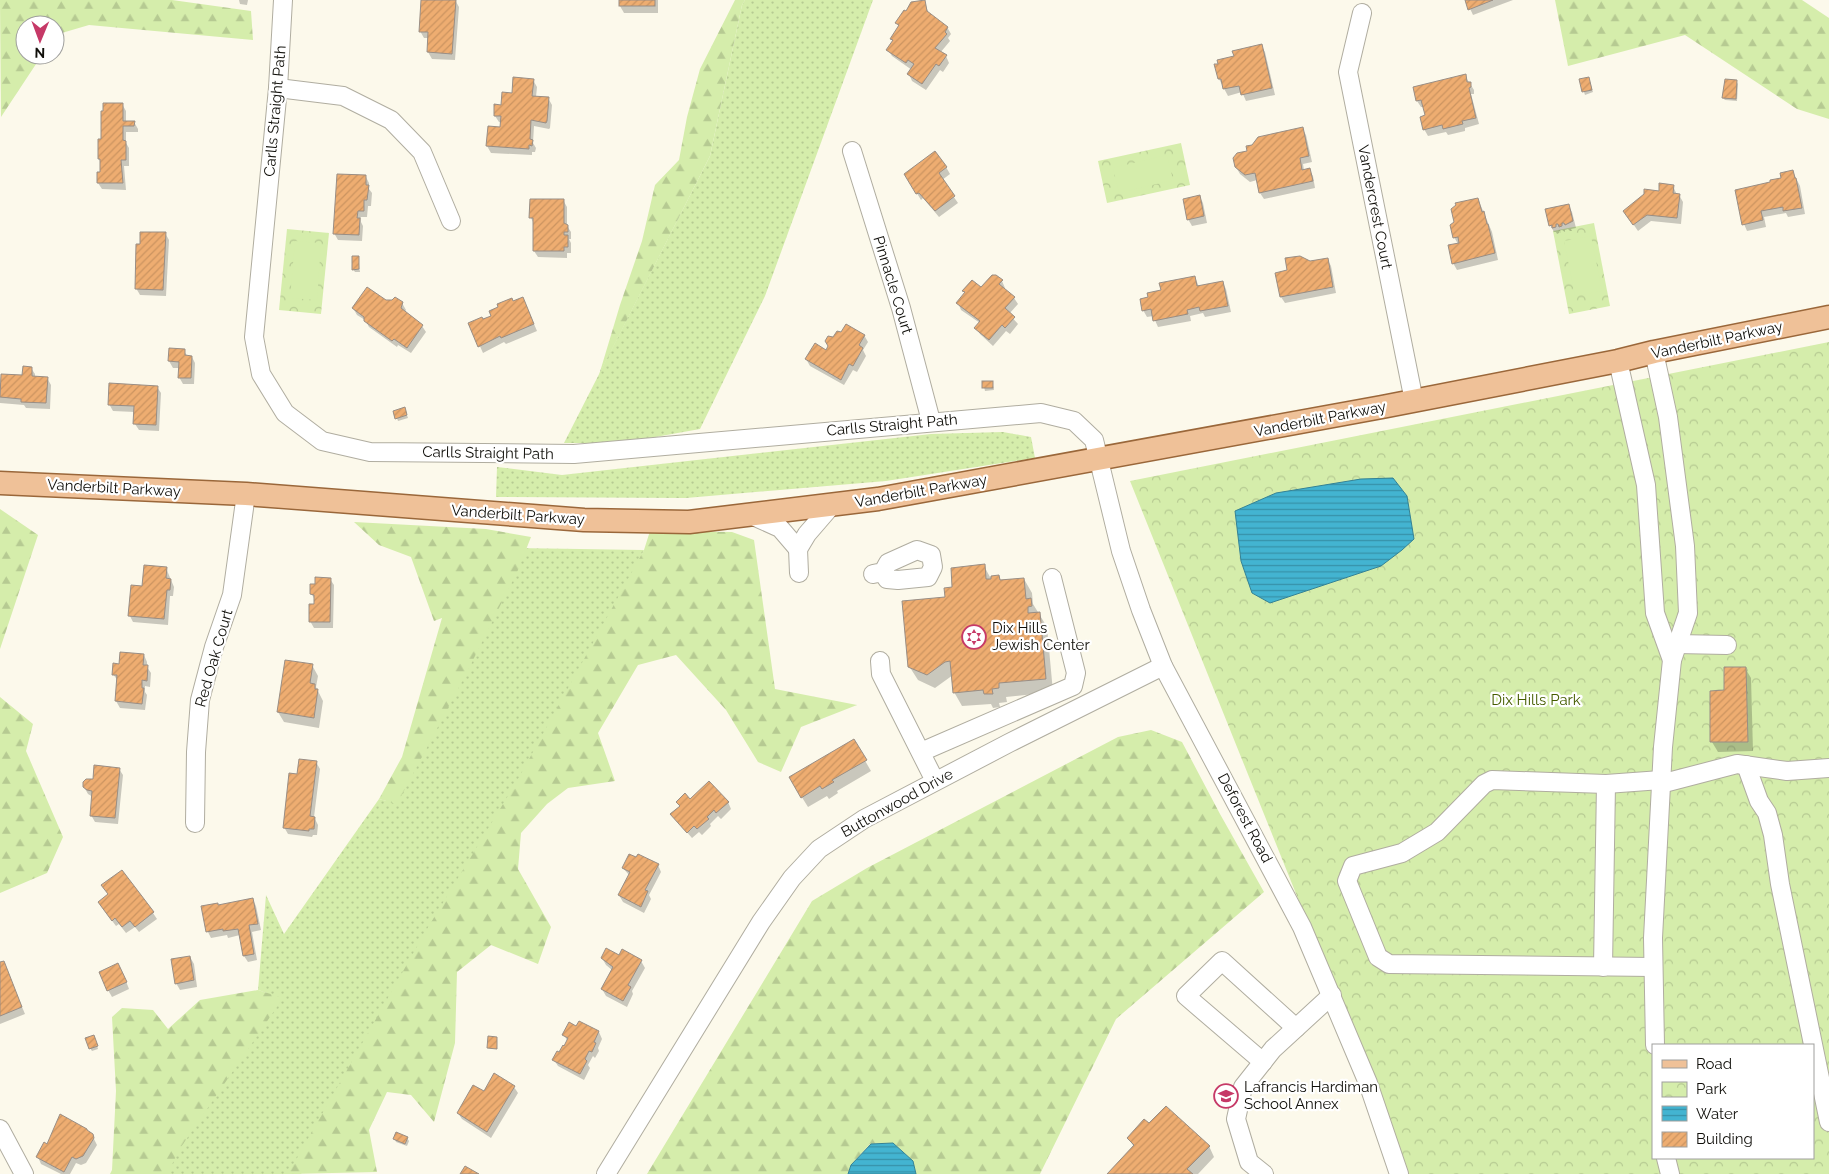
<svg xmlns="http://www.w3.org/2000/svg" width="1829" height="1174" viewBox="0 0 1829 1174" font-family="Raleway,sans-serif">
  <defs>
    <pattern id="grass-dots" width="8" height="8" patternUnits="userSpaceOnUse" patternTransform="scale(1.25)"><rect width="8" height="8" fill="#d5edab"/><path d="M2 2h.1M6 6h.1" fill="none" stroke="#b6ca92" stroke-width="1.8" stroke-linecap="round"/></pattern>
    <pattern id="forest-firs" width="22" height="20" patternUnits="userSpaceOnUse" patternTransform="scale(1.25)"><rect width="22" height="20" fill="#d5edab"/><path d="M5 1l3.5 6h-7zM16 11l3.5 6h-7z" fill="#b6ca92"/></pattern>
    <pattern id="park-crowns" width="20" height="18" patternUnits="userSpaceOnUse" patternTransform="scale(1.25)"><rect width="20" height="18" fill="#d5edab"/><path d="M2 6a3 3 0 1 1 6 0M12 15a3 3 0 1 1 6 0" fill="none" stroke="#b6ca92"/></pattern>
    <pattern id="water-rules" width="6" height="5" patternUnits="userSpaceOnUse" patternTransform="scale(1.25)"><rect width="6" height="5" fill="#43b4d1"/><path d="M0 2.5h6" fill="none" stroke="#3791a8"/></pattern>
    <pattern id="building-hatch" width="6" height="6" patternUnits="userSpaceOnUse" patternTransform="scale(1.25)"><rect width="6" height="6" fill="#eead71"/><path d="M-1 1l2-2M0 6l6-6M5 7l2-2" fill="none" stroke="#cb9460"/></pattern>
  </defs>
  <rect width="100%" height="100%" fill="#fcf9eb"/>
  <g fill="url(#grass-dots)">
    <path d="M745 0H873L765 296 700 429 622 443H564L710 156 742 5Z"/>
    <path d="M1003 432 1031 437 1035 458 886 481 686 498 496 497 497 467 562 475 931 434Z"/>
    <path d="M516 548 644 550 556 739 301 1174H156L267 993 258 990 266 895 284 934 379 799 387 801Z"/>
  </g>
  <g fill="url(#forest-firs)">
    <path d="M0 0H172L251 11 253 40 89 25 55 35V25H25V55H42L1 117Z"/>
    <path d="M735 0H745L742 5 710 156 599 375 620 305 642 241 655 185 679 160 687 117 700 69Z"/>
    <path d="M1555 0H1802L1829 18V119L1797 109 1685 35 1568 66Z"/>
    <path d="M0 509 38 535 0 649Z"/>
    <path d="M354 522 486 529 531 537 518 570 467 672 397 804 379 799 402 757 442 618 434 621 411 557 379 545Z"/>
    <path d="M650 531 732 532 754 540 775 689 857 705 801 727 781 772 758 762 726 710 676 655 638 665 598 733 615 781 568 788 547 804 521 833 518 869 551 927 538 964 491 945 457 972 455 1043 434 1122 411 1095 387 1092 369 1130 377 1172 288 1174 427 929 517 781 644 550Z"/>
    <path d="M0 697 33 724 26 751 63 837 47 873 0 893Z"/>
    <path d="M1151 730 1182 742 1220 814 1264 892 1116 1019 1040 1174H916L913 1161 893 1143 870 1144 851 1165 848 1174H647L812 901 867 868 1118 737Z"/>
    <path d="M258 990 283 998 181 1147 167 1174H110L112 1170 116 1091 112 1017 122 1008 153 1010 168 1029 200 1000Z"/>
  </g>
  <g fill="url(#park-crowns)" fill-rule="evenodd">
    <path d="M1181 143 1190 185 1107 203 1098 161Z"/>
    <path d="M1594 223 1610 306 1569 314 1553 231Z"/>
    <path d="M287 229 329 233 321 314 279 310Z"/>
    <path d="M1829 342V1174H1400L1313 936 1130 481ZM1653 1045H1813V1158H1653Z"/>
  </g>
  <g fill="#d5edab">
    <path d="M1167 155 1173 180 1119 193 1113 168Z"/>
    <path d="M1591 236 1602 291 1575 296 1564 241Z"/>
    <path d="M295 241 321 243 317 300 290 298Z"/>
  </g>
  <g fill="url(#water-rules)" stroke="#348295">
    <path d="M1393 478 1407 496 1414 539 1402 550 1381 566 1270 603 1252 593 1241 561 1235 511 1276 493 1361 479Z"/>
    <path d="M893 1143 913 1161 916 1174H848L851 1165 871 1144Z"/>
  </g>
  <g fill="#0003">
    <path d="M239 0H248L247 5 240 4Z"/>
    <path d="M422 0H455L459 7 455 60 432 59 428 52 429 38H424L420 31Z"/>
    <path d="M620 0H658V13H624L620 6Z"/>
    <path d="M1466 0H1513L1473 15Z"/>
    <path d="M924 1 929 14 947 27 951 34 948 38 950 41 940 53 946 56 949 63 943 72 940 70 926 90 912 81 909 74 912 70 892 56 888 50 893 42 891 39 899 27 897 23Z"/>
    <path d="M1261 45 1265 52 1275 95 1246 101 1242 92 1228 96 1219 79 1220 64Z"/>
    <path d="M1465 76 1474 90V94H1471L1479 124 1465 128V131L1448 135 1446 132 1428 136 1424 129 1427 116 1424 107H1421L1417 101 1414 88Z"/>
    <path d="M1589 78 1593 92 1585 95 1580 80Z"/>
    <path d="M533 80 537 87 536 97 548 98 552 105 550 128 549 129 534 126 533 143 536 148 535 152H532V155L491 153 487 146 501 128 502 123 499 122 495 116 513 94Z"/>
    <path d="M1736 81 1738 84 1737 101 1725 100 1723 98Z"/>
    <path d="M122 104 126 111V122H134L138 129V132H126V143L129 148V166H124L126 190 102 189 98 183 101 173V163L99 159 102 140Z"/>
    <path d="M1302 128 1306 135 1312 162 1303 164 1304 170 1309 169 1313 176 1315 188 1264 199 1260 193 1257 180 1250 182 1240 174 1236 167 1248 152Z"/>
    <path d="M946 167 950 174 942 180 958 203 939 217 923 198 921 200 906 175Z"/>
    <path d="M1793 172 1800 186 1805 214 1788 217 1786 213 1764 217 1766 227 1747 231 1744 224 1782 179Z"/>
    <path d="M366 177 369 183V189L372 193 371 206H368L367 217H361V222L363 226 362 241 338 240 334 233Z"/>
    <path d="M1673 186 1677 195H1679L1683 202 1681 224 1651 221 1638 231 1629 218 1660 192Z"/>
    <path d="M1200 197 1203 203 1207 223 1192 226 1188 219Z"/>
    <path d="M1478 199 1492 232 1498 260 1457 270 1453 263 1458 244 1454 237Z"/>
    <path d="M563 200 567 207V226L571 232V239H569L571 243V253H567V258L538 257 534 251V224L531 218Z"/>
    <path d="M1568 205 1572 212 1576 228 1571 229 1572 231H1570L1568 229 1565 230V232L1562 230 1559 231V233L1557 234 1556 232H1554L1550 225Z"/>
    <path d="M165 233 169 240 166 296 140 295 136 288 141 245Z"/>
    <path d="M358 258 360 272H355L353 269Z"/>
    <path d="M1327 259 1331 266 1336 293 1285 303 1281 297 1310 262Z"/>
    <path d="M1195 277 1199 287 1223 283 1226 289 1231 312 1205 317 1203 313 1190 316 1191 321 1158 327 1153 316 1147 317 1143 310 1162 291Z"/>
    <path d="M1002 281 1005 288 1004 290 1014 298 1018 304 1009 314 1018 324 1010 334 1006 331 993 346 980 334 976 328 980 323 961 310 958 303 966 294 964 291 981 289Z"/>
    <path d="M513 302 526 305 537 331 506 344 504 342 483 353 470 324 492 316Z"/>
    <path d="M402 303 406 310 405 312 422 326 426 332 411 353 398 345 397 347 369 327 365 320 357 315 353 308Z"/>
    <path d="M864 335 868 342 863 350 866 356 857 372 853 370 844 385 810 366 806 359 827 351 834 339Z"/>
    <path d="M170 350 184 351 188 357H192L195 363 194 384H183L179 377 180 368H173L169 361Z"/>
    <path d="M31 368 35 374V378H47L51 385 50 409 26 408 24 405 0 403V383L23 376Z"/>
    <path d="M983 382H992L994 390 985 391Z"/>
    <path d="M157 387 161 393 159 431 139 430 135 424V412L113 411 109 404Z"/>
    <path d="M405 409 408 418 398 421 397 418Z"/>
    <path d="M984 566 990 577 999 576 1001 581 1024 579 1032 593 1033 604 1047 627 1053 692 1006 697 1007 702 999 703 1000 707 993 708 991 704 962 706 954 692 953 675 935 688 918 680 909 666 946 598 954 588Z"/>
    <path d="M166 568 174 587 173 596H170L168 625 133 622 130 616 144 587Z"/>
    <path d="M330 579 334 585 333 628H314L310 621 315 605V600L311 593 316 585Z"/>
    <path d="M144 655 147 662V667L151 673 150 687 145 686V692L147 695 145 710 120 708 116 701 118 681 113 674 120 665Z"/>
    <path d="M312 665 318 676 316 687 323 701 319 728 284 722 278 712Z"/>
    <path d="M1745 668 1751 678 1753 751 1718 752 1712 742 1726 692Z"/>
    <path d="M853 740 871 771 837 791 838 793 829 799 827 796 808 807 790 778Z"/>
    <path d="M316 762 320 769 314 817 318 825 317 835H313L312 837 288 834 284 827 299 776Z"/>
    <path d="M119 769 123 775 118 824 95 822 91 815 93 797 88 794 84 787Z"/>
    <path d="M677 802H728L731 809 721 819 718 816 710 824 711 826 702 835 699 832 692 838 672 815 680 807Z"/>
    <path d="M658 865 661 872 649 895 651 899 644 913 623 902 619 895 629 875 623 868Z"/>
    <path d="M253 900 256 906 261 930 252 932 257 960 248 962 244 956 240 935 228 938 227 935 211 938 208 932 203 907 218 906Z"/>
    <path d="M99 903 153 913 157 919 139 932 135 927 126 933 119 924 116 926Z"/>
    <path d="M190 957 194 964 197 987 180 990 176 983Z"/>
    <path d="M620 957 641 961 645 968 632 991 633 994 627 1007 606 996 602 989 612 970 606 965 602 958Z"/>
    <path d="M3 962 25 1014 0 1024V963Z"/>
    <path d="M122 971 129 989 112 997 108 990Z"/>
    <path d="M579 1022 599 1032 602 1039 598 1048 599 1051 595 1058 593 1056 588 1065 590 1068 584 1080 558 1066 554 1060 565 1048 568 1042 564 1035 577 1027Z"/>
    <path d="M95 1039 98 1049 92 1051 90 1048Z"/>
    <path d="M514 1087 518 1093 491 1138 462 1119 458 1113Z"/>
    <path d="M1149 1125 1209 1146 1214 1157 1198 1174H1109L1134 1147 1128 1138Z"/>
    <path d="M92 1135 97 1145 86 1163 81 1165 76 1163 70 1174H61L41 1164 38 1157 47 1145Z"/>
    <path d="M407 1138 409 1141 407 1146 396 1142 395 1139Z"/>
  </g>
  <g fill="url(#building-hatch)" stroke="#998e85">
    <path d="M421 0H456L452 54 427 52 428 32H419Z"/>
    <rect x="619" y="0" width="36" height="6"/>
    <path d="M925 0 927 11 948 27 945 32 947 34 935 48 947 55 939 66 936 64 922 84 907 74 914 64 908 60 906 63 886 50 893 40 890 39 899 25 895 23 904 10 906 11 911 2Z"/>
    <path d="M1465 0H1493L1468 10Z"/>
    <path d="M1262 44 1272 88 1241 95 1239 86 1223 89 1221 79H1218L1214 64H1218L1217 60 1234 56 1232 51Z"/>
    <path d="M1466 74 1467 82H1471V87L1469 88 1476 118 1462 121 1463 124 1443 129 1442 125 1423 130 1420 117 1425 115 1421 100 1416 101 1413 87Z"/>
    <path d="M513 77 534 79 532 96 549 97 547 121 546 123 531 120 530 139 533 140 532 146 529 145V149L486 146 488 126 500 127 501 116H494V104L501 105 502 92 512 93Z"/>
    <path d="M1589 77 1592 90 1582 92 1579 79Z"/>
    <path d="M1725 79 1737 80 1736 99 1722 98Z"/>
    <path d="M103 103H123V121H135L134 126H123V140L126 141V160H121L123 183H97V172H100V159H98V139H101V111H103Z"/>
    <path d="M1303 127 1309 156 1300 158 1302 170 1310 168 1313 181 1259 193 1255 173 1245 175 1235 167 1233 158 1237 153 1247 151 1246 146 1252 145 1258 137Z"/>
    <path d="M935 151 947 167 939 173 955 196 935 211 919 193 916 194 904 174Z"/>
    <path d="M1793 170 1795 178H1796L1802 208 1783 211V207L1761 211 1763 220 1742 225 1735 190 1770 182V180L1781 178 1780 173Z"/>
    <path d="M337 174 366 175V185H369L367 200H364V211H358L357 218H360L359 235 333 234Z"/>
    <path d="M1659 183 1674 185 1673 193 1680 194 1677 218 1647 215 1633 225 1623 211 1644 194V189L1659 191Z"/>
    <path d="M1200 195 1204 216 1187 220 1183 199Z"/>
    <path d="M1478 198 1482 212 1484 211 1487 224H1488L1495 253 1452 264 1448 245 1459 243 1458 237 1453 238 1450 225 1454 222 1451 209 1456 205 1455 203Z"/>
    <path d="M530 199H564V223L568 225V232H564V235H568V247H564V251H533V218H529Z"/>
    <path d="M1569 204 1573 221 1565 225 1564 223H1562V226L1559 227 1558 224H1556V227L1552 228V225L1549 226 1545 209Z"/>
    <path d="M140 232H166L163 290 135 289 136 244H140Z"/>
    <path d="M352 256H359V269L352 270Z"/>
    <path d="M1300 256 1310 261 1328 258 1333 287 1280 297 1275 273 1287 270 1285 258Z"/>
    <path d="M992 275H996L1003 280 999 284 1015 297 1005 308 1015 317 1005 328 1002 325 989 340 974 328 980 321 956 303 965 292 962 291 972 280 981 287Z"/>
    <path d="M1195 276 1197 286 1223 281 1228 306 1200 311 1199 307 1187 310 1188 314 1153 321 1151 309 1142 311 1140 299 1148 297 1147 293 1161 290 1159 283Z"/>
    <path d="M367 287 386 300H392L395 297 403 302 401 308 423 325 407 348 394 339 392 341 364 321V317L352 308Z"/>
    <path d="M523 297 534 324 501 338 500 336 478 347 468 323 482 317 483 319 491 316 489 311 498 307 497 304 512 298 513 301Z"/>
    <path d="M846 324 865 335 859 345 863 348 853 366 849 364 841 380 805 359 815 343 826 350 828 346 825 341 828 336 833 337 837 331 841 332Z"/>
    <path d="M169 348 185 349V355L192 356 191 378H178L179 362 168 361Z"/>
    <path d="M23 366 32 367V376L48 377 46 403 21 402V399L0 397 1 374 22 375Z"/>
    <rect x="982" y="381" width="11" height="7"/>
    <path d="M109 383 158 386 156 425 133 424 134 406 108 405Z"/>
    <path d="M405 407 407 415 395 419 393 411Z"/>
    <path d="M985 564 986 579H991V576L999 575 1000 580 1024 578 1026 599 1031 598 1032 606 1028 607V613L1040 612 1046 679 999 683V688L992 689 993 694H984L983 690 953 693 950 661 945 662 927 675 908 667 902 601 945 597 944 588 952 587 951 568Z"/>
    <path d="M144 565 167 567 166 578 171 579 170 590H167L164 619 128 616 131 585 142 586Z"/>
    <path d="M315 577 331 578 330 622H309V604H314V595L310 594V584H315Z"/>
    <path d="M120 652 144 654 143 665H148L147 681 142 680V688H144L142 704 115 701 117 675H112L113 663 119 664Z"/>
    <path d="M285 660 313 664 310 683 315 684V689H318L314 718 277 712Z"/>
    <path d="M1724 667H1746L1748 742H1710V691L1724 690Z"/>
    <path d="M854 739 867 760 832 780 834 782 822 789 820 786 801 798 789 777Z"/>
    <path d="M299 759 317 761 310 816 315 817 314 829H309V831L283 828 289 773 297 774Z"/>
    <path d="M94 765 120 768 115 818 90 816 92 791 87 790 83 787V782L86 779H93Z"/>
    <path d="M709 781 729 802 716 813 714 810 707 817 709 819 697 829 694 826 687 833 670 814 680 806 676 802 685 793 690 799Z"/>
    <path d="M629 854 636 857 638 854 659 864 645 890 648 891 641 907 618 895 630 872 622 868Z"/>
    <path d="M122 870 154 912 135 927 130 921 122 927 115 918 112 921 98 902 108 894 101 885Z"/>
    <path d="M253 898 258 924 249 925 254 954 243 956 238 929 223 931V929L206 932 201 906 218 903V905Z"/>
    <path d="M606 948 619 955 622 949 642 960 628 985 631 987 623 1001 601 989 613 967 601 958Z"/>
    <path d="M190 956 194 980 175 984 171 959Z"/>
    <path d="M4 961 22 1007 0 1016V962Z"/>
    <path d="M118 963 127 982 107 991 99 972Z"/>
    <path d="M579 1021 599 1031 594 1042 596 1043 592 1052 589 1051 585 1059 587 1061 580 1074 552 1060 557 1051 559 1052 563 1045 564 1046 568 1038 562 1035 569 1022 576 1026Z"/>
    <path d="M94 1035 98 1046 89 1049 85 1038Z"/>
    <path d="M488 1036 497 1037V1049L487 1048Z"/>
    <path d="M494 1073 515 1086 487 1132 457 1113 473 1085 484 1091Z"/>
    <path d="M1166 1106 1210 1146 1187 1169 1193 1174H1107L1134 1145 1127 1138 1144 1119 1149 1123Z"/>
    <path d="M60 1114 87 1129V1130L93 1134 94 1138 83 1156 76 1159 72 1157 64 1172 36 1157 44 1142 47 1144Z"/>
    <path d="M396 1132 408 1137 405 1144 393 1139Z"/>
    <path d="M465 1166 479 1174H460Z"/>
  </g>
  <g fill="none" stroke-linecap="round" stroke-linejoin="round">
    <g stroke="#b0ada0" stroke-width="20">
      <g id="minor">
        <path d="M283 0 278 88 254 337 261 374 285 413 322 441 370 452 574 454 1041 413 1074 421 1094 440 1121 551 1141 610 1163 666 1302 927 1368 1083 1399 1174"/>
        <path d="M1362 13 1348 72 1414 401"/>
        <path d="M278 88 343 96 391 120 422 152 451 221"/>
        <path d="M852 151 901 308 931 421"/>
        <path d="M1654 352 1668 417 1685 546 1688 613 1672 660 1663 747 1653 938 1655 1045"/>
        <path d="M1618 361 1646 485 1655 613 1672 660"/>
        <path d="M751 515 780 528 798 549 807 534 832 505"/>
        <path d="M798 549 799 573"/>
        <path d="M873 574 883 572 887 579 898 580 928 577 933 567 931 555 917 550 888 563 883 572"/>
        <path d="M1677 644 1727 645"/>
        <path d="M880 661 881 674 935 781"/>
        <path d="M921 752 1073 686 1076 673 1052 578"/>
        <path d="M1746 765 1759 801 1767 813 1773 835 1780 884 1829 1122"/>
        <path d="M1668 782 1737 764 1787 771 1829 768"/>
        <path d="M195 823 196 752 200 700 214 647 232 595 246 494"/>
        <path d="M1603 967 1606 784"/>
        <path d="M1653 967 1389 964 1378 957 1347 881 1353 866 1402 853 1437 832 1484 784 1492 780 1606 784 1661 780"/>
        <path d="M1263 1062 1186 996 1222 961 1296 1028"/>
        <path d="M0 1129 24 1174"/>
        <path d="M1666 1158 1670 1174"/>
        <path d="M606 1174 761 922 792 878 819 849 864 819 1009 743 1163 666"/>
        <path d="M1264 1174 1249 1162 1236 1119 1243 1087 1273 1049 1332 995"/>
      </g>
    </g>
    <g stroke="#9a673a" stroke-width="25">
      <path id="major" d="M0 483 246 494 584 520 689 522 878 499 1382 407 1618 361 1654 352 1829 317"/>
    </g>
    <use href="#minor" stroke="#fff" stroke-width="18"/>
    <use href="#major" stroke="#efc198" stroke-width="22"/>
  </g>
  <defs>
    <g id="synagogue-ring" transform="scale(1.25)"><circle r="9.5" fill="#fff" stroke="#c63967" stroke-width="1.5"/><path d="M0-6.5L5.6 3.2H-5.6ZM0 6.5L5.6-3.2H-5.6Z" fill="#c63967"/></g>
    <g id="school-ring" transform="scale(1.25)"><circle r="9.5" fill="#fff" stroke="#c63967" stroke-width="1.5"/><path d="M0-5L7-2L0 1L-7-2ZM-4 1L0 2.5L4 1V4Q0 6-4 4Z" fill="#c63967"/></g>
  </defs>
  <g fill-rule="evenodd">
    <use href="#synagogue-ring" x="974" y="637"/>
    <use href="#school-ring" x="1226" y="1096"/>
  </g>
  <g text-anchor="middle" stroke-width="4.5" stroke-linejoin="round" paint-order="stroke">
    <g font-size="15" fill="#100f0a" stroke="#fff">
      <text transform="translate(275 111) rotate(-85)" y="5">Carlls Straight Path</text>
      <text transform="translate(1375 207) rotate(79)" y="5">Vandercrest Court</text>
      <text transform="translate(893 285) rotate(73)" y="5">Pinnacle Court</text>
      <text transform="translate(1717 340) rotate(-12)" y="5">Vanderbilt Parkway</text>
      <text transform="translate(1320 419) rotate(-11)" y="5">Vanderbilt Parkway</text>
      <text transform="translate(892 425) rotate(-5)" y="5">Carlls Straight Path</text>
      <text transform="translate(488 453) rotate(1)" y="5">Carlls Straight Path</text>
      <text transform="translate(114 488) rotate(3)" y="5">Vanderbilt Parkway</text>
      <text transform="translate(921 491) rotate(-10)" y="5">Vanderbilt Parkway</text>
      <text transform="translate(518 515) rotate(4)" y="5">Vanderbilt Parkway</text>
      <text transform="translate(214 658) rotate(-74)" y="5">Red Oak Court</text>
      <text transform="translate(897 803) rotate(-29)" y="5">Buttonwood Drive</text>
      <text transform="translate(1245 818) rotate(62)" y="5">Deforest Road</text>
    </g>
    <g font-size="15" fill="#100f0a" stroke="#fff" text-anchor="start">
      <text x="992" y="633">Dix Hills<tspan x="992" dy="17">Jewish Center</tspan></text>
      <text x="1244" y="1092">Lafrancis Hardiman<tspan x="1244" dy="17">School Annex</tspan></text>
    </g>
    <g font-size="15" fill="#465d00" stroke="#fff">
      <text x="1536" y="705">Dix Hills Park</text>
    </g>
  </g>
  <rect x="1652" y="1044" width="162" height="115" fill="#ffffff" stroke="#9f9f9d"/>
  <rect x="1662" y="1060" width="25" height="8" fill="#efc198" stroke="#9f9f9d"/>
  <text x="1696" y="1069" font-size="15" fill="#100f0a">Road</text>
  <rect x="1662" y="1082" width="25" height="15" fill="url(#park-crowns)" stroke="#9f9f9d"/>
  <text x="1696" y="1094" font-size="15" fill="#100f0a">Park</text>
  <rect x="1662" y="1106" width="25" height="15" fill="url(#water-rules)" stroke="#9f9f9d"/>
  <text x="1696" y="1119" font-size="15" fill="#100f0a">Water</text>
  <rect x="1662" y="1132" width="25" height="15" fill="url(#building-hatch)" stroke="#9f9f9d"/>
  <text x="1696" y="1144" font-size="15" fill="#100f0a">Building</text>
  <g transform="translate(40 40) rotate(181)"><circle r="24" fill="#ffffff" stroke="#9f9f9d"/>
  <path d="M0-4L9 19L0 12L-9 19Z" fill="#c63967"/>
  <text y="-8" font-size="14" font-weight="bold" text-anchor="middle" fill="#100f0a">N</text>
  </g>
</svg>
